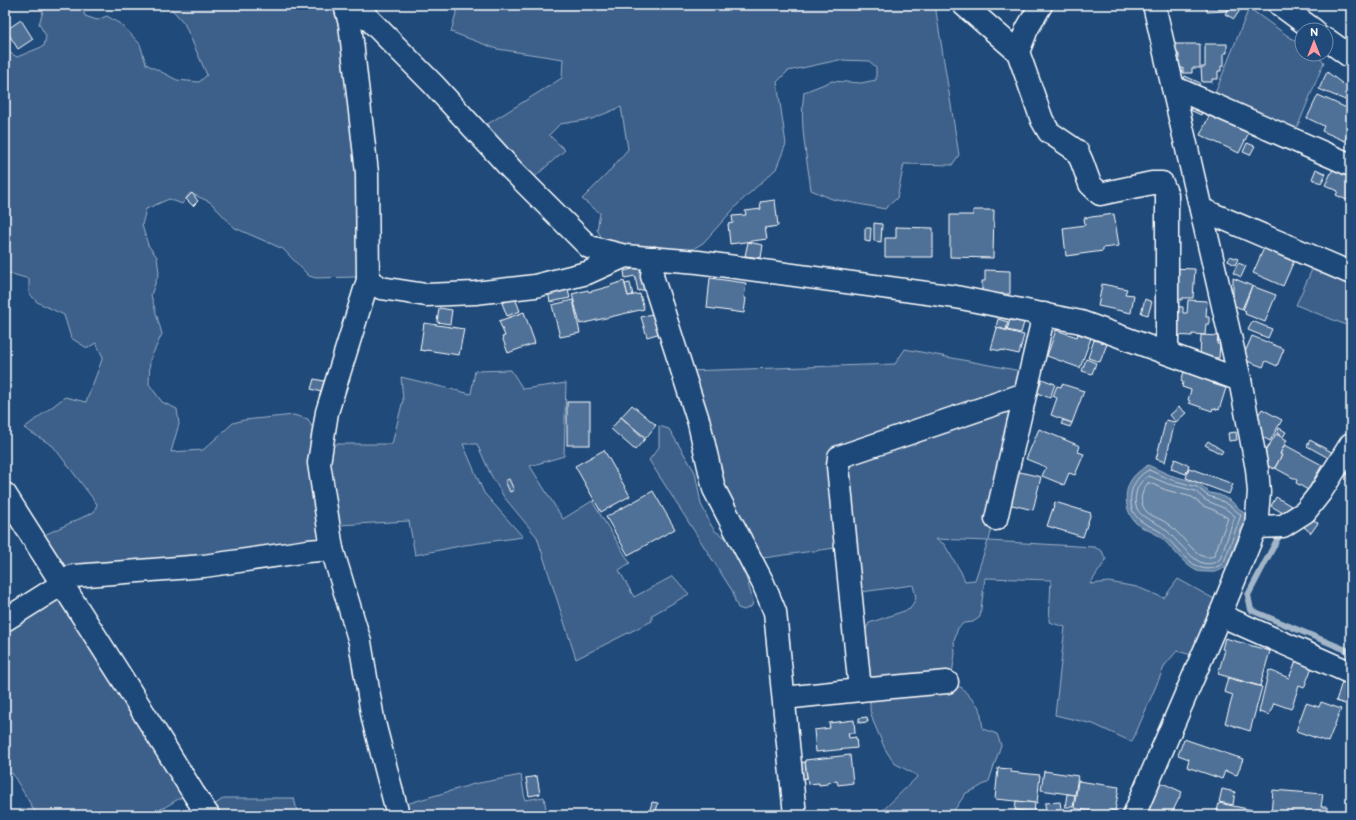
<svg xmlns="http://www.w3.org/2000/svg" width="1356" height="820" viewBox="0 0 1356 820" font-family="'Balsamiq Sans',sans-serif">
  <rect width="100%" height="100%" fill="#1f4a7a"/>
  <filter id="ink" filterUnits="userSpaceOnUse"><feTurbulence type="fractalNoise" baseFrequency=".025" numOctaves="2"/><feDisplacementMap in="SourceGraphic" scale="8" xChannelSelector="R" yChannelSelector="G"/><feConvolveMatrix kernelMatrix="1 2 1 2 8 2 1 2 1" color-interpolation-filters="sRGB"/></filter>
  <g filter="url(#ink)">
    <g fill="#3c618b" stroke="#9eb0c5" fill-rule="evenodd">
      <path d="M45 5H82L85 16 97 20 107 16 122 25 140 44 146 64 177 80 199 82 207 75 184 23 168 5H335L341 14 360 177V272L356 277 316 278 309 276 283 249 235 228 210 202 190 193 182 204 169 199 146 209 142 225 148 245 157 257 159 273 151 295 162 334 150 360 149 384 162 402 177 409 179 424 171 452 203 450 233 423 244 420 294 415 308 419 315 433 322 541 63 572 40 537 94 512 97 504 53 446 24 428 65 397 86 402 103 357 96 343 87 348 71 338 64 315 37 302 29 293V279L5 272V50L17 57 44 46 46 36 39 24Z"/>
      <path d="M458 5H935L959 155 952 165 904 164 897 198 885 209 832 199 811 190C807 158 799 124 804 92L832 81 861 83 876 80V67L869 61 839 60 788 71 777 82 786 144 776 169 739 203 703 243 691 250H669L605 243 597 230 600 213 582 199 607 174 628 149 621 107 592 119 560 124 549 135 565 150 530 181 481 128 562 78 563 59 497 49 451 32Z"/>
      <path d="M1249 8 1302 46V54H1313L1324 62 1295 133 1214 96Z"/>
      <path d="M1314 265 1351 280V327L1296 305Z"/>
      <path d="M905 349 1026 372 1021 392 845 449 842 547 756 559 730 511 687 371 895 364Z"/>
      <path d="M511 370 523 389 566 383 564 456 530 466 563 519 592 501 630 563 619 570 634 597 673 576 689 594 652 615V621L576 659 537 537 504 497 491 475 477 444H463L484 493 523 537 465 545 415 555 409 521 339 525 330 489 332 444H392L403 400 401 377 471 394 475 371Z"/>
      <path d="M1019 402 989 541 1094 547 1102 551 1106 560 1090 584 1109 582 1137 587 1164 598 1178 579 1216 600 1195 656 1177 651 1165 665 1132 742 1093 724 1055 715 1065 627 1049 622 1051 580 985 578 980 617 973 622 964 623 958 628 954 640 955 654 952 674 868 684 864 633 869 623 910 609 916 598 913 585 854 593 846 460ZM935 539 988 541 975 580 965 581 961 572 944 544Z"/>
      <path d="M659 426 669 429 695 472 701 504 711 525 715 531 726 538 741 561 753 600 752 606 744 610 738 608 735 601 733 592 649 460 659 447Z"/>
      <path d="M56 592 185 795 152 815H37L12 773 5 777V624Z"/>
      <path d="M947 687H961L980 708 983 729 997 734 1001 745 989 781 976 789 966 793 951 815H878L918 776 894 763 885 749 873 721 870 710V699Z"/>
      <path d="M521 775 525 800 544 797 547 815H410L406 804 474 784Z"/>
      <path d="M224 798H294L298 815H214L210 808Z"/>
    </g>
    <path fill="#6583a4" stroke="#a3b5c8" d="M1148 465 1170 475 1199 483 1210 493 1220 495 1231 501 1246 515 1228 565C1221 570 1217 573 1209 572 1205 572 1200 572 1197 571 1182 564 1171 545 1159 536 1152 531 1143 529 1137 524 1126 514 1123 495 1130 482 1134 474 1141 470 1148 465Z"/>
    <g fill="none" stroke-linecap="round" stroke-linejoin="round">
      <g stroke="#c1cddb" stroke-width="1">
        <path d="M1149 470 1169 479 1197 487 1208 496 1218 499 1229 505 1241 515 1224 562C1218 568 1208 571 1199 567 1188 563 1172 542 1162 533 1156 528 1147 526 1141 521 1123 508 1130 478 1149 470Z"/>
        <path d="M1149 476 1168 484 1195 491 1205 500 1226 509 1235 516 1220 559C1215 564 1206 565 1200 562 1190 557 1175 538 1166 530 1152 517 1131 519 1136 493 1138 485 1142 479 1149 476Z"/>
        <path d="M1148 483H1150L1166 490 1192 497 1203 506 1214 510 1228 518 1214 556C1211 557 1206 558 1202 556 1193 552 1178 531 1168 524 1161 518 1146 516 1143 506 1139 499 1143 489 1148 483Z"/>
      </g>
      <path stroke="#a3b5c8" stroke-width="6" d="M1278 538 1248 595 1251 610 1351 652"/>
    </g>
    <g fill="#507197" stroke="#fff">
      <path d="M1206 5H1227V11L1207 12Z"/>
      <path d="M1231 5H1238L1242 7 1234 19 1225 14Z"/>
      <path d="M21 20 33 39 18 49 6 30Z"/>
      <path d="M1175 44H1200V68H1192V73H1183V68H1179V54H1175Z"/>
      <path d="M1205 44H1227V53H1224V66H1221V71H1218V79H1212V82H1202L1201 67H1205Z"/>
      <path d="M1327 72 1351 90V99L1350 102 1319 89Z"/>
      <path d="M1185 76 1200 83 1196 90 1182 83Z"/>
      <path d="M1318 95 1351 110V126L1345 141 1322 131 1324 126 1307 118Z"/>
      <path d="M1191 101 1204 107 1201 115 1188 109Z"/>
      <path d="M1211 112 1250 130 1239 153 1200 135Z"/>
      <path d="M1247 143 1255 146 1250 155 1243 152Z"/>
      <path d="M1335 165 1351 173V202L1336 195 1338 191 1325 185Z"/>
      <path d="M1316 169 1326 174 1321 183 1312 179Z"/>
      <path d="M192 193 198 201 193 206 186 199Z"/>
      <path d="M775 200 778 226 765 228 767 239 730 244 728 224 733 223 732 216 746 215 745 211 761 209 760 202Z"/>
      <path d="M973 210H994L993 258 950 257V215H973Z"/>
      <path d="M1114 214 1119 246 1103 248V251L1066 256 1063 228 1085 225 1084 218Z"/>
      <path d="M874 223 882 224 881 242 874 241Z"/>
      <path d="M896 227 933 228V257H885V238H896Z"/>
      <path d="M865 228H871L870 242 865 241Z"/>
      <path d="M748 242 763 245 761 258 745 256Z"/>
      <path d="M1264 248 1294 261 1283 286 1253 273Z"/>
      <path d="M1230 256 1238 259 1235 265 1228 261Z"/>
      <path d="M1238 263 1246 266 1241 277 1233 273Z"/>
      <path d="M641 267 646 289 638 291 635 276 625 278 624 271Z"/>
      <path d="M1171 268 1195 269 1193 298H1182V300L1170 299Z"/>
      <path d="M985 270 1010 271V294H982V281H985Z"/>
      <path d="M710 278 746 283 744 298H746L744 313 707 308Z"/>
      <path d="M1233 278 1252 286 1242 309 1233 305Z"/>
      <path d="M624 281 628 296 640 294 644 309 580 324 572 294 588 290 589 292 611 286V285Z"/>
      <path d="M566 283 570 298 550 302 547 287Z"/>
      <path d="M630 283 633 295 628 296 625 284Z"/>
      <path d="M1102 284 1127 289 1125 294 1134 295 1131 313 1098 306Z"/>
      <path d="M1252 286 1276 295 1265 322 1245 314 1246 311 1243 310Z"/>
      <path d="M515 298 520 311 507 316 502 303Z"/>
      <path d="M1145 299 1152 302 1148 315 1141 313Z"/>
      <path d="M573 300 580 333 560 337 552 305Z"/>
      <path d="M1188 300 1207 301 1206 317H1209V324H1206L1205 335 1192 334V336L1170 335 1171 306 1183 307V313H1187Z"/>
      <path d="M439 308 452 310 450 324 437 322Z"/>
      <path d="M524 312 535 343 508 353 502 337 505 336 499 321Z"/>
      <path d="M658 312 664 332 647 337 641 317Z"/>
      <path d="M1011 316 1025 319 1021 333 1007 330Z"/>
      <path d="M998 319 1008 322 1006 330 996 327Z"/>
      <path d="M1252 321 1272 329 1268 338 1248 330Z"/>
      <path d="M424 323 464 329 459 355 426 350V351L420 350Z"/>
      <path d="M997 328 1024 335 1019 354 1001 350V351L991 349Z"/>
      <path d="M1056 330 1077 337 1078 334 1091 338 1080 368 1047 356Z"/>
      <path d="M1201 335 1218 336 1217 344H1220L1219 358 1200 357Z"/>
      <path d="M1252 336 1284 349 1277 366 1266 361 1263 367 1242 359Z"/>
      <path d="M1094 340 1107 344 1100 362 1088 358Z"/>
      <path d="M1086 359 1096 363 1092 374 1082 371Z"/>
      <path d="M1184 372 1214 382 1213 384 1226 388 1219 410 1213 408 1212 411 1189 403 1190 401 1188 400 1191 390 1182 387 1183 382 1181 381Z"/>
      <path d="M314 379 324 381 321 392 311 389Z"/>
      <path d="M1042 379 1055 384 1050 398 1037 393Z"/>
      <path d="M1062 384 1084 391 1072 423 1051 415 1057 398 1053 396 1057 386 1061 387Z"/>
      <rect x="567" y="402" width="23" height="43"/>
      <path d="M632 405 656 425 646 438 621 417Z"/>
      <path d="M1179 407 1186 413 1176 422 1170 415Z"/>
      <path d="M1262 409 1282 420 1270 441 1259 435 1261 429 1257 426 1260 422 1255 420Z"/>
      <path d="M621 417 645 439 635 450 611 429Z"/>
      <path d="M1063 420 1072 423 1070 427 1061 424Z"/>
      <path d="M1166 420 1175 422 1165 462 1156 459Z"/>
      <path d="M1279 428 1286 432 1283 437 1277 433Z"/>
      <path d="M1039 429 1080 446 1078 452 1084 454 1075 475 1069 473 1064 485 1042 476 1046 467 1026 459Z"/>
      <path d="M1236 432 1237 440 1229 441 1228 433Z"/>
      <path d="M1276 434 1287 440 1280 454 1282 455 1274 469 1263 463 1266 457 1263 455Z"/>
      <path d="M1310 440 1335 454 1332 460 1307 446Z"/>
      <path d="M1208 441 1223 451 1221 454 1205 445Z"/>
      <path d="M1285 445 1322 465 1308 490 1296 483 1297 480 1275 468 1282 455 1280 454Z"/>
      <path d="M604 450 630 496 601 512 575 466Z"/>
      <path d="M1175 459 1189 465 1186 474 1171 469Z"/>
      <path d="M1189 468 1233 484 1229 494 1186 478Z"/>
      <path d="M1016 471 1041 477 1033 510 1008 504Z"/>
      <path d="M509 479 514 490 510 492 505 481Z"/>
      <path d="M653 491 675 529 628 555 606 517Z"/>
      <path d="M1276 497 1293 507 1288 516 1271 506Z"/>
      <path d="M1055 502 1091 513 1083 537 1047 526Z"/>
      <path d="M1311 518 1318 523 1311 533 1304 527Z"/>
      <path d="M1225 638 1270 651 1260 686 1218 674 1225 650 1222 649Z"/>
      <path d="M1296 661 1312 667 1304 688 1299 686 1291 709 1274 703 1269 715 1259 712 1269 670 1289 678Z"/>
      <path d="M1228 678 1262 687 1250 731 1225 723 1233 695 1224 692Z"/>
      <path d="M1342 682 1351 685V697L1348 705 1336 701Z"/>
      <path d="M1321 702 1341 709 1328 742 1296 731 1306 703 1319 707Z"/>
      <path d="M867 717 868 722 859 723V718Z"/>
      <path d="M854 720 855 733H848L849 738 856 737 857 748 816 752 814 730 830 728 829 723Z"/>
      <path d="M1184 739 1243 759 1237 775 1225 771 1222 779 1187 767 1189 759 1178 755Z"/>
      <path d="M850 755 853 783 838 785 837 781 828 782V784L819 785V783L808 784 805 760Z"/>
      <path d="M805 762 807 778 801 779 799 763Z"/>
      <path d="M998 768 1011 769V772L1040 775 1037 803 995 799Z"/>
      <path d="M1044 771 1078 776 1075 795 1041 790Z"/>
      <path d="M537 776 540 794 529 796 526 778Z"/>
      <path d="M1078 781 1119 787 1115 811 1111 810 1110 815H1108L1074 808Z"/>
      <path d="M1160 782 1182 792 1171 815H1151L1145 812Z"/>
      <path d="M1222 789 1235 792 1233 805 1219 802Z"/>
      <path d="M1273 790 1323 794 1321 807H1327L1326 815H1271Z"/>
      <path d="M1067 794 1075 795 1073 807H1065Z"/>
      <path d="M1016 801 1035 803 1034 812 1015 810Z"/>
      <path d="M652 802 658 803 656 812 650 810Z"/>
      <path d="M1060 802 1062 815H1046L1045 803Z"/>
      <path d="M1219 803 1262 812V815H1216Z"/>
      <rect x="1333" y="811" width="18" height="4"/>
    </g>
    <g fill="none" stroke-linecap="round" stroke-linejoin="round">
      <g stroke="#fff" stroke-width="25">
        <g id="minor">
          <path d="M345 5 350 24 367 173 368 280 327 412 319 463 332 549 360 642 373 719 398 815"/>
          <path d="M355 5 433 84 512 170 589 247 625 256 698 262 956 297 1081 322 1240 380"/>
          <path d="M964 5 1018 52"/>
          <path d="M1041 5 1027 29 1018 52 1042 120 1049 132 1077 151 1082 162 1090 184 1100 194 1152 183H1162L1167 195V352"/>
          <path d="M1280 5 1314 30"/>
          <path d="M1326 39 1351 57"/>
          <path d="M1173 87 1351 165"/>
          <path d="M1201 209 1351 273"/>
          <path d="M654 258 652 276 699 423 714 489 763 583 775 612 795 815"/>
          <path d="M368 280 381 288 426 295 475 293 535 286 587 273 625 256"/>
          <path d="M5 494 127 686 194 794 208 815"/>
          <path d="M996 519 1044 314"/>
          <path d="M1256 527 1283 526 1305 512 1320 493 1351 444"/>
          <path d="M58 580 74 576 204 566 308 551 332 549"/>
          <path d="M1220 615 1351 673"/>
          <path d="M5 620 62 584"/>
          <path d="M860 690 838 466 839 457 1025 394"/>
          <path d="M784 698 860 690 947 682"/>
          <path d="M1134 815 1220 615 1256 527 1259 492 1257 469 1240 380 1154 5"/>
        </g>
      </g>
      <use href="#minor" stroke="#1f4a7a" stroke-width="22"/>
    </g>
  </g>
  <rect width="1356" height="820" fill="none" stroke="#1f4a7a" stroke-width="20"/>
  <rect x="10" y="10" width="1336" height="800" fill="none" stroke="#fff" stroke-width="1.5" filter="url(#ink)"/>
  <g transform="translate(1314 42)"><circle r="19" fill="#1f4a7a" stroke="#7992af"/>
  <path d="M0-3L7 15L0 10L-7 15Z" fill="#ff9aa2"/>
  <text y="-6" font-size="11" font-weight="bold" text-anchor="middle" fill="#ffffff">N</text>
  </g>
</svg>
